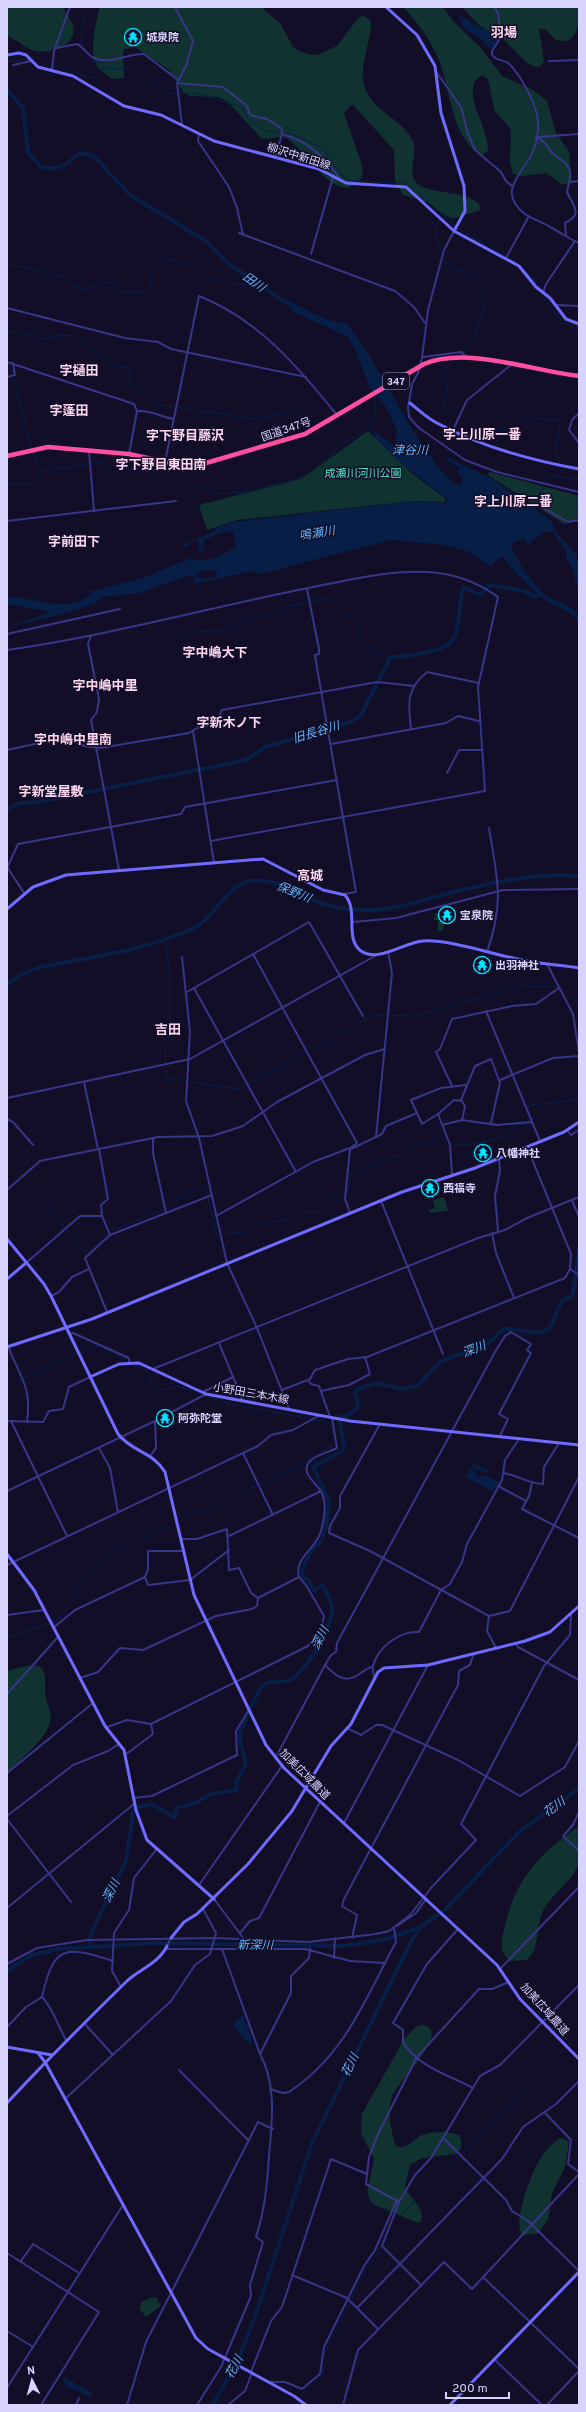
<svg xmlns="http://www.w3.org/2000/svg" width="586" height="2412" viewBox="0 0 586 2412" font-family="Overpass,'Noto Sans JP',sans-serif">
  <rect width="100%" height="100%" fill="#120e27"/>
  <g fill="#103231">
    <path d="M7 7H63C66 13 72 20 73 26 78 46 49 54 35 51 24 48 17 39 7 36Z"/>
    <path d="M100 7H261L280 23 293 47 297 50 308 54 317 55 337 46 359 17 363 16 370 20C375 30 358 66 364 85 371 111 400 117 412 139 421 153 402 176 421 186 438 195 464 190 479 204L480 210 453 219 441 213 429 203 403 195 395 181 394 150 353 105 349 107 344 114 362 165C363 171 363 178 358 182 336 205 303 149 288 139 279 133 270 142 261 138L228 102 218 97 190 96 183 92 169 70 135 47 125 49 123 52 124 78 112 79C107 75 99 70 96 64 89 52 96 20 100 7Z"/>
    <path d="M403 7H443L453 21 482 49 502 76 533 90 547 101 556 133 569 151 571 183C559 189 556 177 546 173L522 176 513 174 510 162 511 131 507 124 495 112 488 79 482 75 475 81C466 105 489 126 488 151L482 155C452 142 450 88 439 60 430 39 419 24 403 7Z"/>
    <path d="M462 7H579C579 22 578 47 556 40L546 30 539 28 544 61 541 66 536 67 527 63 503 39 479 25Z"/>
    <path d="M368 431 413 474 445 498V502L414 501 237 520 207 530 199 505 301 479Z"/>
    <path d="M489 472 579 496V519L564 524 488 475Z"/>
    <path d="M440 909H443V916H444L443 931H438V920H434L435 913H438Z"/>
    <path d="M444 1197 448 1211 430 1213 429 1210 435 1208 433 1200Z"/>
    <path d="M37 1665C48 1671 45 1680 45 1690 45 1699 50 1708 51 1717 51 1736 19 1760 7 1773V1671L26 1666Z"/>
    <path d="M579 1826C579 1836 582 1852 579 1862 573 1882 553 1892 544 1909 535 1925 541 1947 527 1960L511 1961C499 1954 501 1941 504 1930 515 1879 538 1855 579 1826Z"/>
    <path d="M422 2025C455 2028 395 2085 392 2096 387 2111 391 2129 395 2145 404 2152 413 2140 420 2136 431 2131 448 2131 459 2135 463 2142 462 2149 456 2154L422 2158 410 2165 405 2188 421 2210 422 2221 418 2223 372 2204 367 2193 374 2159 361 2133 362 2114 404 2039 416 2027Z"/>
    <path d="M560 2138 569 2141 565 2167 552 2193 548 2220 537 2234 522 2235C513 2223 530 2176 538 2163 543 2153 551 2144 560 2138Z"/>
    <path d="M152 2297 157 2298 161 2306 146 2317 140 2309 141 2302Z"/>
  </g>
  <g fill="#071e47" fill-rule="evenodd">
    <path d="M458 14 475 25 498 35 499 40 492 49C486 46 484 41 480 38 468 29 462 31 458 14Z"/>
    <path d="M287 300 325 319 347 324C387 373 408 438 453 483L458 485 462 483V478L457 471 461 468 449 462 445 456 491 478 552 521C554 537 574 545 579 562 581 571 579 584 579 594L572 568 567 560 566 552 553 532H544L525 547 528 544 524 539 516 541 511 545C517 561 532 585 546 595 558 605 579 603 579 622 567 607 555 608 541 597 526 585 514 570 502 556L491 566 467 551 446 545 391 540 260 574 252 571 198 583H193L195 578 191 575 140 593 102 597 95 604 55 616 7 627 52 612 7 604V597C38 597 65 615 93 593L87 592 140 579 191 558C207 564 222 555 236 547L233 531 223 532 204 540 203 552 198 549 199 540 193 541 187 547 182 545 212 533 218 527 234 522 414 501 446 503 447 499 400 462 374 436 375 431 395 447 397 430 386 407 370 388 355 349 348 337 292 311ZM208 570 215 571 218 575 214 578H196L195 574Z"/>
    <path d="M473 1463 489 1471 488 1473 471 1468Z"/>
    <path d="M470 1469 476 1472 477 1479 485 1475 499 1482 493 1492 466 1477Z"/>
    <path d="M243 2015 253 2043 250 2045 232 2025Z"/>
    <path d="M64 2377 93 2393 90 2397 67 2386 63 2380Z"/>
  </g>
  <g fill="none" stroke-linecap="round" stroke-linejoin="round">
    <g stroke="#071e47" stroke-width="1">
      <path d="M86 7 79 49 91 62 105 63 107 67"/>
      <path d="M30 58 40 57 47 62 92 78H96L101 68 128 69 169 94 196 93 242 107 248 119 265 131 295 135 322 148 341 175 350 181 401 183 411 186 455 226"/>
      <path d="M7 62 27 59"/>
      <path d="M442 216 435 228 439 248 442 253"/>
      <path d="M457 228 517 263 541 287"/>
      <path d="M443 256C448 272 462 268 473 276 479 280 483 289 486 295 485 314 474 343 460 356"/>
      <path d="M7 264 70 278 69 284 84 289 111 282 116 283 119 291 134 293 149 289 152 275 164 259C179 257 203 275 219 280 234 285 250 284 266 289"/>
      <path d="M544 296C550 312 564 323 579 331"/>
      <path d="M7 330 26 336 34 334 41 339 62 335 74 336 116 366 130 368V387L145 394 156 404 254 419 290 413 319 423"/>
      <path d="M456 359 440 373 448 388 443 405 460 412"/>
      <path d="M7 365 10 366 32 449"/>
      <path d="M462 415C480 435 488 432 513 429 528 410 541 421 561 421L555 452 565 477"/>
      <path d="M323 429 347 441"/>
      <path d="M33 452 37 463 45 470"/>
      <path d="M7 485 32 483 40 472 99 462 118 467 147 471 178 468 186 474 194 485 219 494 244 492 301 478 348 441 369 428 375 416V398L378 395"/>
      <path d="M530 507 543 489 547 475 579 480"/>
      <path d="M181 637 194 632 227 630 289 606 331 598 339 609 352 619 364 640 373 651 390 658"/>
      <path d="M165 940 169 967 170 1037 165 1039 166 1078 239 1089 374 1015 415 1016 521 986 559 987"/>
      <path d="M561 989 579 1004"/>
      <path d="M208 1198 216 1234 247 1232 271 1222 288 1220 301 1212 323 1211 332 1199 347 1195 351 1174 440 1138H443L446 1146 481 1143 507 1135 515 1125 534 1124 528 1107 531 1105 579 1100"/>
      <path d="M44 1203 87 1253 110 1231 166 1209 185 1193 205 1186 207 1195"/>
      <path d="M80 1353 98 1346 126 1359"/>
      <path d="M134 1365 147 1370 153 1388 156 1391 178 1386 230 1404 311 1419"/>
      <path d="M7 1386 78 1354"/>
      <path d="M314 1420 330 1424 334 1436"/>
      <path d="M308 1461 318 1463"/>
      <path d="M178 1522 303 1464 310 1458 336 1444"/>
      <path d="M53 1623C71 1612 78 1582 94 1566 106 1553 157 1533 176 1524"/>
      <path d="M7 1637 50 1624"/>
      <path d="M391 2225 579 2035"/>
      <path d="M351 2300 368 2265 376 2256 388 2229"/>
      <path d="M323 2357 350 2303"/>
      <path d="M296 2405 306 2389 323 2376V2362"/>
    </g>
    <g stroke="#071e47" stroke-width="4">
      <path d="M7 90 23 108 28 152 40 166 52 169 65 165 80 153 94 156 130 195 206 241 229 264 294 308"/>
      <path d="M7 809 20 803 39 802 246 760 265 747 353 721 361 715 390 658C406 655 448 654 455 636 459 626 460 600 463 587L478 594 483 593 488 585 525 591 534 597 541 593"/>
      <path d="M7 984 22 974 38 968C90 956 144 952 193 928 214 918 227 887 247 882 275 874 301 898 327 905 340 909 355 910 369 910 393 910 416 902 439 896 485 884 531 872 579 876"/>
      <path d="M89 1946 91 1933 126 1861 133 1812 138 1807 152 1804 174 1817 176 1815V1808L195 1803 211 1794 237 1790 236 1783 246 1764 240 1741V1733C243 1725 257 1691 262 1687 271 1677 280 1685 290 1680 307 1671 331 1629 332 1610 332 1603 327 1590 322 1585L314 1591 309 1581 303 1577 302 1571 310 1552 322 1540 326 1526 329 1501 313 1467 342 1451 344 1447 339 1417 347 1416 357 1408 358 1401 355 1392 359 1389 377 1383 402 1389 417 1386 441 1361 486 1345 504 1329C519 1327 542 1341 552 1324 556 1316 558 1308 562 1300L570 1298 573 1294 579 1249"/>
      <path d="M7 1971 32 1955 59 1949 152 1943 343 1946 383 1940 419 1928"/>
      <path d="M213 2405 240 2355 255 2317 312 2143 409 1946 419 1928 444 1911 518 1833 579 1788"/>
    </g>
    <g stroke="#393689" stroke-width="2">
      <path d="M175 7 193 41 186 66 177 83 182 125"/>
      <path d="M494 7 498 13 501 37 492 51V55C496 61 502 59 508 63 519 72 534 101 537 115 539 125 538 139 534 149 526 172 494 190 525 214 532 219 542 222 550 227 560 232 569 239 579 243"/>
      <path d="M56 48 77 44C84 47 87 55 94 58 112 65 128 53 144 54L178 80"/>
      <path d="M549 61 579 60"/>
      <path d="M13 65 31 61"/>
      <path d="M52 70 54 51 70 7"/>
      <path d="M437 73 461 107 468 134 475 150 501 172 506 181 512 186"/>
      <path d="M177 83 223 87 247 106 250 115 267 119 281 128 282 134 275 158"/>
      <path d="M199 134 198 141 229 187 237 208 243 235"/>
      <path d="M282 134C308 141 325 157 340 179"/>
      <path d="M536 137C545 141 547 146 552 153 555 156 559 158 563 161 575 170 569 181 567 192 573 206 584 214 565 223L566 235"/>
      <path d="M538 137 579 134"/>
      <path d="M571 182 579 181"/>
      <path d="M454 231 444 250 428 310 422 358 418 373 412 384 408 408 409 417 419 428 465 460 497 472 579 492"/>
      <path d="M239 233 395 291 414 307 425 323"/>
      <path d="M311 254 333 177"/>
      <path d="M506 258 529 216"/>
      <path d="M543 293 546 284 575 241"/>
      <path d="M556 305 579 306"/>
      <path d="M7 308 125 338 158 342 171 349 306 377"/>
      <path d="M423 357 461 352 466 356"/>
      <path d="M7 362 134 404 137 411 129 454"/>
      <path d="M7 377 15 375 13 363"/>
      <path d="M137 411C155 410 158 417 174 419"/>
      <path d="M579 413 572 420 569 430 579 443"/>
      <path d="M453 430 467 400 511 365"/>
      <path d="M89 451 94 511"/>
      <path d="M165 462 199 296C258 319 298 367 337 415"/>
      <path d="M543 508 568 522 579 520"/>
      <path d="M7 521 176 501"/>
      <path d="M307 589 319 649V654L315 655 316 662 356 892 344 894"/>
      <path d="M7 634 120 609"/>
      <path d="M91 636 88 644 99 699 97 712 91 720 119 870"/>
      <path d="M7 650C105 636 201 610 298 590 341 582 384 570 427 572 453 573 477 582 498 597L478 687 485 791 211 841"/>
      <path d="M411 729C408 704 406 689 427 672L479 683"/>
      <path d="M193 731 214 863"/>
      <path d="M331 744 446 723 458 716 479 721"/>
      <path d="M7 750 67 737 84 746 100 748 189 733 197 728 216 724 222 710 377 682 414 686"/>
      <path d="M447 773 459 750H481"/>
      <path d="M7 867 24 893"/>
      <path d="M7 868 18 844 181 814 185 807 337 780"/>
      <path d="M353 922 396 918 503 890 579 889"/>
      <path d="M487 952C505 901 497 878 489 828"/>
      <path d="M182 957 190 1032 186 1101 199 1138 227 1263 257 1328 289 1409"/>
      <path d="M547 964 573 1014 579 1052"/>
      <path d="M194 988 296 1172"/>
      <path d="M187 992 309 922 363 1016"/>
      <path d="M486 1011 540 1141"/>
      <path d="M500 1080 553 1058 579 1056"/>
      <path d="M84 1082 98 1149"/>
      <path d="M452 1086 436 1052 440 1049 452 1019 512 1006 536 1004 559 988"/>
      <path d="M7 1098 190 1059 375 956"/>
      <path d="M461 1101 454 1100 438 1114 422 1124 411 1100 441 1088 466 1085"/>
      <path d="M438 1114 450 1145 452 1174"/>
      <path d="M7 1119 13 1122 33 1145"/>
      <path d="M462 1120 465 1106 461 1100 475 1066 491 1059 500 1083 491 1123"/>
      <path d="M442 1125 462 1120 497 1125 531 1122"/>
      <path d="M567 1130 571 1135 579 1130"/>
      <path d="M376 1137 392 973 388 951"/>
      <path d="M153 1138V1153L166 1213"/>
      <path d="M99 1149 108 1199 101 1205 102 1216 110 1235"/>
      <path d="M351 1149 382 1134 386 1126 417 1113"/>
      <path d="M7 1190 40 1161 158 1137 212 1136 243 1126 277 1102 365 1055 385 1049"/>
      <path d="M572 1200 579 1217"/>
      <path d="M381 1201 443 1354"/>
      <path d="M350 1213 345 1199 350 1149"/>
      <path d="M216 1216 313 1162 350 1148 357 1143 253 954"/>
      <path d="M498 1231 495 1196 500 1171 499 1159"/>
      <path d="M492 1233 496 1253 514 1298"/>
      <path d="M26 1263 80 1216H102"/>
      <path d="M570 1269 579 1275"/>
      <path d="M51 1296 59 1292 72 1277 89 1269"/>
      <path d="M107 1312 85 1258 110 1235 212 1195"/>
      <path d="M69 1334 73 1333 129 1358V1362"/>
      <path d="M219 1343 243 1401"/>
      <path d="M8 1346C20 1378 32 1386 27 1422"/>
      <path d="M153 1369 478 1238 505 1230 527 1218 579 1197"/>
      <path d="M308 1380 311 1384 319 1386 330 1417"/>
      <path d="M282 1390 310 1379 315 1370 348 1359 367 1357 565 1278 570 1269 571 1254 527 1147"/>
      <path d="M321 1391 349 1385 370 1374 365 1357"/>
      <path d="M203 1392 233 1377"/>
      <path d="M7 1421 43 1422 49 1411 63 1409 69 1387 90 1377"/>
      <path d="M11 1421 67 1536"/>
      <path d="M380 1424 340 1496V1508L330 1526 329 1533 370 1551 489 1616 510 1611 579 1477"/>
      <path d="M99 1448 110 1468 118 1512"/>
      <path d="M243 1453 273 1515"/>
      <path d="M151 1455 156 1448 155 1421"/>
      <path d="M503 1473C517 1475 529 1484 543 1484L544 1467 559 1443"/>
      <path d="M532 1483 529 1496 522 1509 579 1538"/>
      <path d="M498 1486 526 1501"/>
      <path d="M7 1491 155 1421 206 1394"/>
      <path d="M229 1536 321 1491"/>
      <path d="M7 1565 258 1446 271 1435 293 1430 320 1415"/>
      <path d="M145 1577 148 1585 190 1580 229 1550"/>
      <path d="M258 1598 299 1577"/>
      <path d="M7 1615 44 1610"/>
      <path d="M489 1616 487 1631 496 1648"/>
      <path d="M53 1628 75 1610 145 1577 148 1569V1551H183"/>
      <path d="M516 1643 518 1647 579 1680"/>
      <path d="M325 1665C335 1675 344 1684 358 1675 363 1672 366 1668 372 1667"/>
      <path d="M80 1678 98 1672 120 1648 143 1650 216 1616 252 1609 257 1606 258 1598 251 1593 239 1568 229 1570 227 1529 197 1539H181"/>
      <path d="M374 1678C374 1674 372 1669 373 1666 378 1647 399 1631 419 1632L441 1590 450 1584 462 1562 467 1544 502 1480 505 1460 519 1439"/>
      <path d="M7 1694 58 1637"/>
      <path d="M107 1727 127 1720 151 1724 308 1646 321 1629 324 1616 306 1585 299 1577C294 1561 311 1551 318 1538 321 1533 323 1523 324 1517 325 1510 325 1500 322 1493 317 1483 299 1473 310 1461 316 1455 329 1452 337 1448L332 1418"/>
      <path d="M347 1728 361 1735 376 1725H382L458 1760 520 1796 565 1767 579 1741"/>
      <path d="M125 1755 153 1734 151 1724"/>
      <path d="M276 1757 325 1665 331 1655 336 1652 337 1643 495 1352 505 1336 511 1332 531 1344 527 1350 531 1353 499 1414 508 1419 500 1436"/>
      <path d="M7 1773 93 1703"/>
      <path d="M133 1798 152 1796 237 1755 236 1731 249 1710"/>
      <path d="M579 1812 573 1825 563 1836 579 1851"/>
      <path d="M7 1816 73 1765 108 1751 119 1744"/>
      <path d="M7 1819 71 1902"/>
      <path d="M344 1823 428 1665"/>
      <path d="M199 1885 282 1766"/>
      <path d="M214 1899 244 1939"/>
      <path d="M7 1908 134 1804"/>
      <path d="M397 1926 416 1913 426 1899"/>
      <path d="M458 1929 427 1964 393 2023 403 2030V2042C418 2067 449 2075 473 2088"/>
      <path d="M240 1933 250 1921 259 1918 320 1802"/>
      <path d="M352 1938 357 1915 342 1906 344 1899 458 1685 459 1671 470 1665 474 1653"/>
      <path d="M167 1946 171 1938"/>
      <path d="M166 1949H305L350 1961 385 1963"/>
      <path d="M334 1958 335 1938"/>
      <path d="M7 1964 37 1948 87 1940 215 1938 308 1942 376 1934 389 1931 410 1915 431 1888 476 1840 461 1824 544 1666 570 1635 571 1613"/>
      <path d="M500 1969 579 1887"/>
      <path d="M121 1987 112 1971 114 1933 129 1910 134 1878 156 1850"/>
      <path d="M42 1997C54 1944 65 1946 113 1961"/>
      <path d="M42 1997C53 2008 58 2026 66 2040"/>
      <path d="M84 2023 113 2055"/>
      <path d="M7 2027 26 2007 42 1997"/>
      <path d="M260 2054 291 1993V1976L309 1958 310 1949"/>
      <path d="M179 2070 249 2141"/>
      <path d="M270 2089 283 2093 289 2092C346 2054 365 1999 396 1942L394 1928"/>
      <path d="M65 2099 171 2001 195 1965 210 1954 216 1933 203 1909"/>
      <path d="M545 2113 571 2140 568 2164 579 2172"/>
      <path d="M443 2138 506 2200 512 2211 528 2221 579 2271"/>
      <path d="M399 2202 366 2184 369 2157 378 2134 417 2057 479 1989H492L509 1982"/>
      <path d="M7 2253 99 2312 41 2405"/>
      <path d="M21 2261 33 2244 79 2273"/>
      <path d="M292 2275 347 2298 378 2329"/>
      <path d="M484 2278 579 2369"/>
      <path d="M421 2285 382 2246 399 2202 415 2175 431 2158 480 2076 500 2065 579 1985"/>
      <path d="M358 2307 502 2159 523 2127 556 2104 579 2081"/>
      <path d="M7 2331 33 2347"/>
      <path d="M494 2359 542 2405"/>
      <path d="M251 2372 271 2321 282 2307 331 2159 367 2174"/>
      <path d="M270 2382H285L302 2389 320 2374 324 2347 364 2266 375 2250 397 2200"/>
      <path d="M7 2388 123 2205"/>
      <path d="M76 2405 79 2398"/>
      <path d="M127 2405 146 2342 258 2122 273 2129"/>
      <path d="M197 2405 221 2367 251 2296 250 2285 263 2242 256 2237C265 2210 267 2184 269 2156 272 2122 277 2085 260 2054L222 1949"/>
      <path d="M228 2405 245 2391 252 2373"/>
      <path d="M343 2405 358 2350 444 2262 472 2289 579 2174"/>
      <path d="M547 2405 579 2371"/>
    </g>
    <g stroke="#6f6bff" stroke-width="3">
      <path d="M386 7 417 35 435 66 441 113 464 186 465 211 454 231"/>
      <path d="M7 55 19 53 26 55 38 67 73 76 124 106 161 115 214 141 319 169 346 183 406 187 454 231 519 266 536 287 550 298 566 319 579 324"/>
      <path d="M410 403C419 410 427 418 437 423 481 447 530 460 579 469"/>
      <path d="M7 909 33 887 66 875 249 860 263 859 323 890 345 895C359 911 344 938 361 951 378 963 405 942 423 941 448 939 495 955 522 960 541 964 560 965 579 968"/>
      <path d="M7 1239 44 1284 51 1296 118 1434C132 1452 152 1451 165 1472L194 1595 266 1745 284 1768 497 1965 520 1999 579 2059"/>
      <path d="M7 1279 26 1263"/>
      <path d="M7 1347 92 1319 402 1192 475 1168 564 1132 579 1122"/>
      <path d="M90 1377 119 1364 139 1363 206 1394 350 1421 579 1445"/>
      <path d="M7 1554 34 1590 105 1726 124 1750 136 1810 147 1840 214 1899"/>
      <path d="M171 1938 184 1922 197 1914 248 1864 292 1811 331 1746 351 1724 378 1672 384 1668 428 1665 525 1641 550 1632 579 1606"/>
      <path d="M7 2047 52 2055"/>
      <path d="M38 2053 45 2062 196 2338 208 2349 294 2396 306 2405"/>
      <path d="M7 2103C46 2061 86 2021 127 1981 140 1969 159 1963 167 1946"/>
      <path d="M450 2405 579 2272"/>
    </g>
    <path stroke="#ff4fa3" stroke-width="4.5" d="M7 456 48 447 129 454 180 465 206 463 305 434 424 364C467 346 532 371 579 376"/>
  </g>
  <defs>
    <g id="temple-ring" transform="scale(0.9)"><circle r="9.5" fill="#120e27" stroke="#00e4ff" stroke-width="1.5"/><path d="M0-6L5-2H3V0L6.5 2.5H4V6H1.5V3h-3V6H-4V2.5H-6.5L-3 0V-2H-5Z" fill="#00e4ff"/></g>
  </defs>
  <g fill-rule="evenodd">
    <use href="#temple-ring" x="133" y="37"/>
    <use href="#temple-ring" x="447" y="915"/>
    <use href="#temple-ring" x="482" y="965"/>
    <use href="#temple-ring" x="483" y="1153"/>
    <use href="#temple-ring" x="430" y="1188"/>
    <use href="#temple-ring" x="165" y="1418"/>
  </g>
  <g text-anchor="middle" stroke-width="3" stroke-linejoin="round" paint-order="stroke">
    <rect fill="#120e27" stroke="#9d99be" stroke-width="1" x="383" y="373" width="26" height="16" rx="3"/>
    <g font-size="10" font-weight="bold" fill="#d9d4ff">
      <text x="396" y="385">347</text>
    </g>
    <g font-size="11" font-weight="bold" fill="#d9d4ff" stroke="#120e27" text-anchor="start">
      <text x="146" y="41">城泉院</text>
      <text x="460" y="919">宝泉院</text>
      <text x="495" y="969">出羽神社</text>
      <text x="496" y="1157">八幡神社</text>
      <text x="443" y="1192">西福寺</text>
      <text x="178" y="1422">阿弥陀堂</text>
    </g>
    <g font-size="11" fill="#d9d4ff" stroke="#120e27">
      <text transform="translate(299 156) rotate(17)" y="4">柳沢中新田線</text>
      <text transform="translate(286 429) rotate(-19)" y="4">国道347号</text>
      <text transform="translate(251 1393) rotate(10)" y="4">小野田三本木線</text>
      <text transform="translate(305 1774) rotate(45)" y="4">加美広域農道</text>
      <text transform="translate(545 2009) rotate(48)" y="4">加美広域農道</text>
    </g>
    <g font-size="11" fill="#58e7c4" stroke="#120e27">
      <text x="363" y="477">成瀬川河川公園</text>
    </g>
    <g font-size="12" font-style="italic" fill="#62b6ff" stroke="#120e27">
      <text transform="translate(254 282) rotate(35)" y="4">田川</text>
      <text x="410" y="454">津谷川</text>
      <text transform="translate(317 533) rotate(-9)" y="4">鳴瀬川</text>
      <text transform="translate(316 732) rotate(-17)" y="4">旧長谷川</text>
      <text transform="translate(294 892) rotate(22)" y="4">保野川</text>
      <text transform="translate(474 1349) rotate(-22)" y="4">深川</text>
      <text transform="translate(320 1638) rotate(-63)" y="4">深川</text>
      <text transform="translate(554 1807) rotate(-36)" y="4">花川</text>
      <text transform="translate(111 1891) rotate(-64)" y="4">深川</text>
      <text transform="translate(255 1945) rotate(1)" y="4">新深川</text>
      <text transform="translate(350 2065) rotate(-64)" y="4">花川</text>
      <text transform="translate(234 2367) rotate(-62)" y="4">花川</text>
    </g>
    <g font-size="13" font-weight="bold" fill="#ffd6f0" stroke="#120e27">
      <text x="504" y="37">羽場</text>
      <text x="79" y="375">字樋田</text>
      <text x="69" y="415">字蓬田</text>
      <text x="482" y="439">字上川原一番</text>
      <text x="185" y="440">字下野目藤沢</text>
      <text x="161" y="469">字下野目東田南</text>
      <text x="513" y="506">字上川原二番</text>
      <text x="74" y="546">字前田下</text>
      <text x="215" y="657">字中嶋大下</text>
      <text x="105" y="690">字中嶋中里</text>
      <text x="229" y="727">字新木ノ下</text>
      <text x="73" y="744">字中嶋中里南</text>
      <text x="51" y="796">字新堂屋敷</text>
      <text x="310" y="880">高城</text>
      <text x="168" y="1034">吉田</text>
    </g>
  </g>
  <rect width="586" height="2412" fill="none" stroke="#d9d4ff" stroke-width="16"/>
  <g transform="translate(32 2380) rotate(354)" stroke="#120e27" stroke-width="3" paint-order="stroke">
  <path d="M0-3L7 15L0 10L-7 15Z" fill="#d9d4ff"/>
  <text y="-6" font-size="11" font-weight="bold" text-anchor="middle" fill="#d9d4ff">N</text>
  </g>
  <path d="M446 2392v6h63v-6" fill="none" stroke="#d9d4ff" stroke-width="2"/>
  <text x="452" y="2392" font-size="12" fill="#d9d4ff" stroke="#120e27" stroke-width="3" paint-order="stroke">200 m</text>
</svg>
